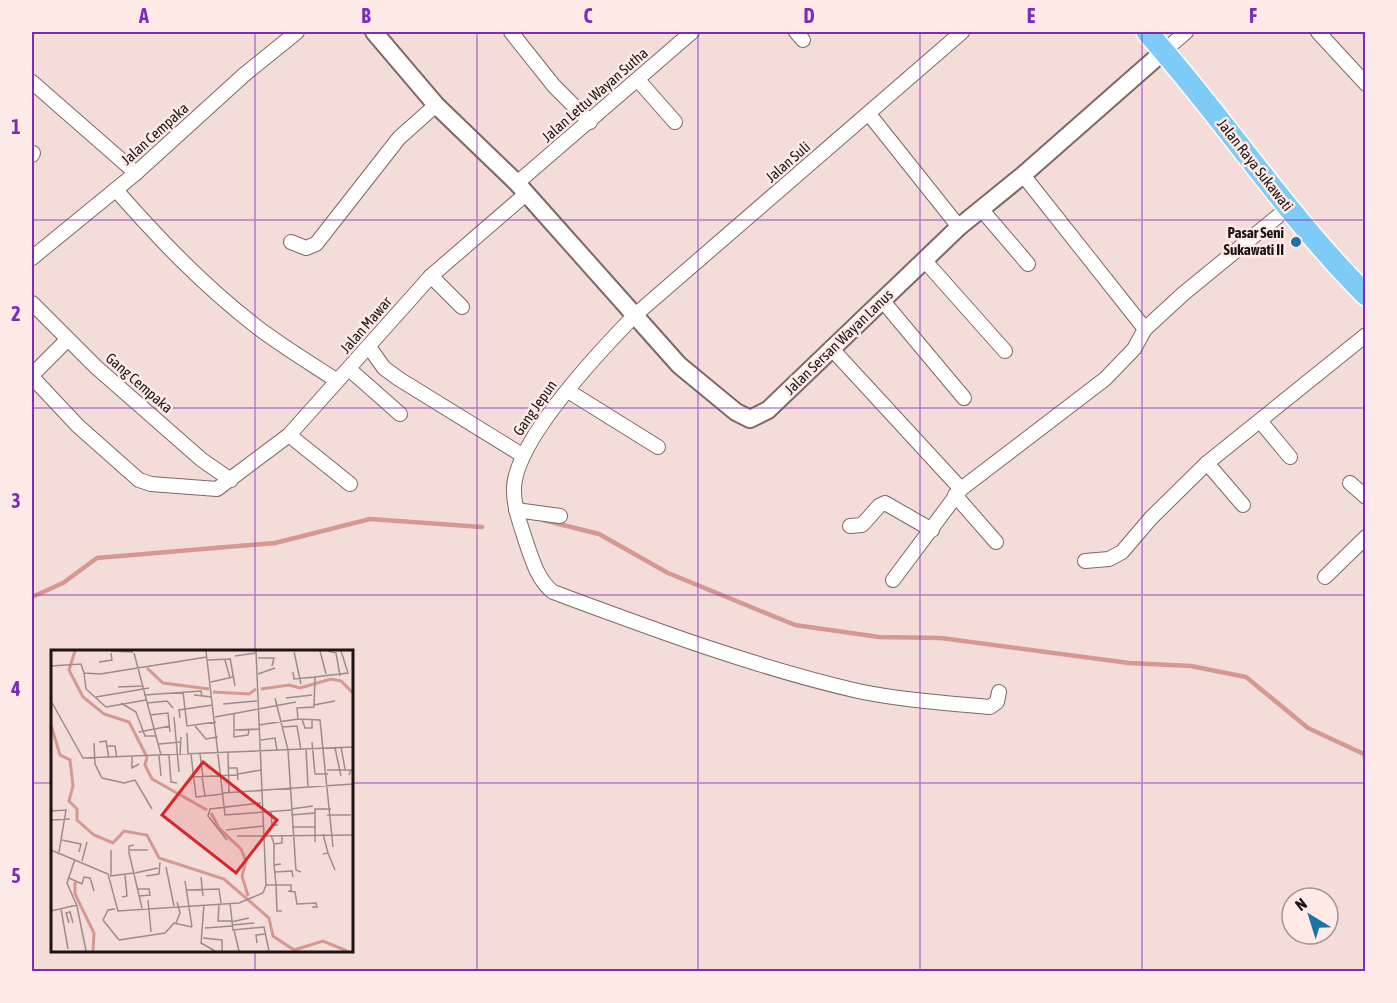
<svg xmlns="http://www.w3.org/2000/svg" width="1397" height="1003" viewBox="0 0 1397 1003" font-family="'Asap Condensed',sans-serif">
  <rect width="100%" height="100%" fill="#f4dcd9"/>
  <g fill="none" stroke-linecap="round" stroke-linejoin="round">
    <g stroke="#d69891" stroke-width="4.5">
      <path d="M543 520 599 534 668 573 795 625 879 637 941 638 1129 663 1191 666 1246 677 1308 728 1366 755"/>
      <path d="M32 597 63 583 97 558 275 543 370 519 482 527"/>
    </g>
    <g stroke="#7d6866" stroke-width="16">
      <g id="minor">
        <path d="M511 32 554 86 590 122"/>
        <path d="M796 32 803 40"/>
        <path d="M962 32 634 316C600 351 517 438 514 487 513 506 521 526 527 545 533 562 538 580 553 592 653 629 754 667 858 691 901 700 946 703 990 707L997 702 999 692"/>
        <path d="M1318 32 1366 84"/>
        <path d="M1164 51 1186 32"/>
        <path d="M638 80 675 122"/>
        <path d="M32 82 136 173"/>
        <path d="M869 114 959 227"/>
        <path d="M32 155 33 153"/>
        <path d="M1023 175 1145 329"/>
        <path d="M517 183 692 32"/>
        <path d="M116 190C160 240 204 286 257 327 282 346 310 363 336 380"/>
        <path d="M982 210 1028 264"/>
        <path d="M291 242 306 248 316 244 399 138 436 105"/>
        <path d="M32 258 136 173 245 74 297 32"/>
        <path d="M925 261 1005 351"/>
        <path d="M431 276 462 307"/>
        <path d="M882 300 964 398"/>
        <path d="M32 303 96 367 202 460 231 480"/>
        <path d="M369 347 384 368 399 379 522 455"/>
        <path d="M831 348 961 489"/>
        <path d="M349 369 400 414"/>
        <path d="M32 375 67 340"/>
        <path d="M32 377 78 426 139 480 151 484 217 489 289 435 431 276 527 193"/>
        <path d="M568 391 658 447"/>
        <path d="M1260 421 1290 457"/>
        <path d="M289 435 350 484"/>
        <path d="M1207 463 1243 505"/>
        <path d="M1350 483 1366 497"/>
        <path d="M955 495 996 542"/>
        <path d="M516 510 560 516"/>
        <path d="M850 526 862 525 879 506 885 503 932 530"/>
        <path d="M1085 561 1109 559 1122 552 1151 518 1207 463 1366 335"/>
        <path d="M1325 577 1366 537"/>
        <path d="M893 580 961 489 1105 379 1134 349 1145 329 1183 294 1288 208"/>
      </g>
    </g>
    <g stroke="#7d6866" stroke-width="20">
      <path id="tertiary" d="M374 32 436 105 517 183 679 365 736 412 750 419 768 410 959 227 1023 175 1164 51"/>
    </g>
    <g stroke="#fff" stroke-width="24">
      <path id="trunk" d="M1147 32C1223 117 1285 214 1366 295"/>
    </g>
    <use href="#minor" stroke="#fff" stroke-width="14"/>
    <use href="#tertiary" stroke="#fff" stroke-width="16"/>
    <use href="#trunk" stroke="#7ecbf8" stroke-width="21"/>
  </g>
  <path fill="none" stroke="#7b2cbf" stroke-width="1.5" stroke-opacity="0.55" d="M255 32V652M477 32V972M698 32V972M920 32V972M1142 32V972M32 220H1366M32 408H1366M32 595H1366M32 783H52M351 783H1366M255 950V972"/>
  <circle fill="#1b75a4" stroke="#feebe8" stroke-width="2" cx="1296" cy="242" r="6"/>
  <g text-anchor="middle" stroke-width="5" stroke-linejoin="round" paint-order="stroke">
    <g font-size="15" fill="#1d1514" stroke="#feebe8">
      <text transform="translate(595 95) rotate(-41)" y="5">Jalan Lettu Wayan Sutha</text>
      <text transform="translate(155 134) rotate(-42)" y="5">Jalan Cempaka</text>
      <text transform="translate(788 162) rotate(-41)" y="5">Jalan Suli</text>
      <text transform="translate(1255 165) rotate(52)" y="5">Jalan Raya Sukawati</text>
      <text transform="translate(366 325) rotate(-49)" y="5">Jalan Mawar</text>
      <text transform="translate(839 342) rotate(-44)" y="5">Jalan Sersan Wayan Lanus</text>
      <text transform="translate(139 383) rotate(41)" y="5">Gang Cempaka</text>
      <text transform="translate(535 408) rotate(-55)" y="5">Gang Jepun</text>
    </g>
    <g font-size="15" font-weight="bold" fill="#1d1514" stroke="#feebe8" text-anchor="end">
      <text x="1284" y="238">Pasar Seni<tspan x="1284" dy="17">Sukawati II</tspan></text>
    </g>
  </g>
  <g transform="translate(51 650)">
    <rect width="302" height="302" fill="#f4dcd9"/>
    <path fill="none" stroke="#d69891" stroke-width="3" d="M24 1 18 20 32 47 53 64 78 72 96 107 94 115 101 129 156 160M96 18 112 33 158 39M210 39 238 35 249 38 280 29 290 31 302 43M162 42 198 44 205 39M0 75 9 105 19 110 22 136 18 151 26 159V170L43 185 62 193 73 181 96 185 108 208 173 229 218 268 222 286 243 300 272 291 296 301M160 163 168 178 190 199 195 211 191 226 197 246M24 232V244L43 283 42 301"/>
    <path fill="none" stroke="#9e8c8a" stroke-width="1.5" d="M60 1 82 2M155 1 174 165 240 160M269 1 275 24M277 1 285 3 289 26M243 2 250 34M83 3 110 105M184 6 205 3M179 8 184 36M207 8H223L221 16M157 10 179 9M174 10 179 28M48 12 61 10 60 3M0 16 30 14 33 23 49 24 156 7M242 22 243 29 264 27M33 23 35 39 55 57 95 50M207 24 224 18M160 32 182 27M67 37 91 36M132 42 136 76 165 72M93 45 150 41 151 47M143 45 161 47M45 47 98 38M224 48 237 100 245 220 250 222M235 48 261 45M0 51 32 108 302 97M70 53 85 62 94 86H105M96 53 116 51 122 58M172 54 206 51M263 55 284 51M183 64V87L197 85 198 80M99 65 117 63 119 82M123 67 128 122M164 67 245 52M129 68 128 60 162 55M247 69 269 70 282 197M251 69 254 78H261V70M208 75 247 69 246 58 263 57 264 27 297 23 290 1M144 76 155 89 167 87M231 77 246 76 250 100M184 80 208 79M88 82 119 76M136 83 137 104M210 90 224 88 226 101M48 92 55 91 58 108M261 92 264 124H277M43 93 44 114 51 128 73 133 84 130 101 159M108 94 130 92M56 96H64L66 108M290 97 294 119M284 98 290 126M255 99 257 136M177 103 178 143M140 104 145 147M149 104 152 127M118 105 120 132 126 133M129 105 130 87M108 106 110 126M81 107V118L88 114M177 118H186L187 130M276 120H300L298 125M187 124 210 120M141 127 187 125M151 127 154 146M172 143 302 134M145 147 172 144M0 156 1 161 15 160 8 202M240 159 262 156M220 162 221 175H227M240 165 264 163M276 165H300M0 170 19 169M241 177H264M175 180 212 176M220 185 223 194 231 193V185M0 186V207M186 186H212M213 186 302 185M11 190 30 194 28 202M176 190 157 166 159 159 210 153M264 192V159H280M83 195 78 196V203L91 258M0 200 57 224 67 261 188 253 212 243 215 235 205 1M79 200H97M277 203 284 220M272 204 277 203 272 184M24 209 16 233 26 256 35 301M31 211 36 192M230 214 223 215 225 235H240V241M223 215V194M115 217 123 256M224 222 241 221 242 227M84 223 107 218M59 226 83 223M60 226V200M95 226 108 224 109 212M150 227 152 246M18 228 31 234 33 227 39 228 43 241M134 231 141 277M215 235H225L226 261H231M87 239H98L99 245 88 246M136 240 168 239 170 253M237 241 244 242 246 254 265 253 266 257H261M71 247 76 246 74 225M97 250 100 282M179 253 182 280 213 277 218 301M168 254 167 271H180M153 255 150 293 164 301M10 259 17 299M0 261 26 255M52 270 68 290M52 270 57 260 64 259M180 272 198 268M18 273 15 263 19 262 22 273M125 273 129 263 126 252M181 275 203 273M154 278 181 276M183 280 188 301M152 288 171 290V301M68 290 114 283 123 273 141 277M206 293 205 285 215 284"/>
    <path fill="#d62828" fill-opacity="0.15" stroke="#d62828" stroke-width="3" d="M152 112 226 170 185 223 111 165Z"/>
    <rect width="302" height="302" fill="none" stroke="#1d1514" stroke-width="3"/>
  </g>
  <rect width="1397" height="1003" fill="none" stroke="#feebe8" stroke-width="66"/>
  <g transform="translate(1310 916) rotate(322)"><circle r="28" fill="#feebe8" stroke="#a49593" stroke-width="1.5"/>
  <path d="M0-4.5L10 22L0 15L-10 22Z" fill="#1b75a4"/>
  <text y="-9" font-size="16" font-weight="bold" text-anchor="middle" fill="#1d1514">N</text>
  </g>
  <rect x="33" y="33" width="1331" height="937" fill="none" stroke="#7b2cbf" stroke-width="2"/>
  <g font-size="20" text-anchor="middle" font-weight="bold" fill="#7b2cbf">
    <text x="144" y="23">A</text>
    <text x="366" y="23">B</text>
    <text x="588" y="23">C</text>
    <text x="809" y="23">D</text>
    <text x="1031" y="23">E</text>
    <text x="1253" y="23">F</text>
    <text x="16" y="134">1</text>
    <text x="16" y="321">2</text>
    <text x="16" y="508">3</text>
    <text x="16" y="696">4</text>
    <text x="16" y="883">5</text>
  </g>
</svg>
